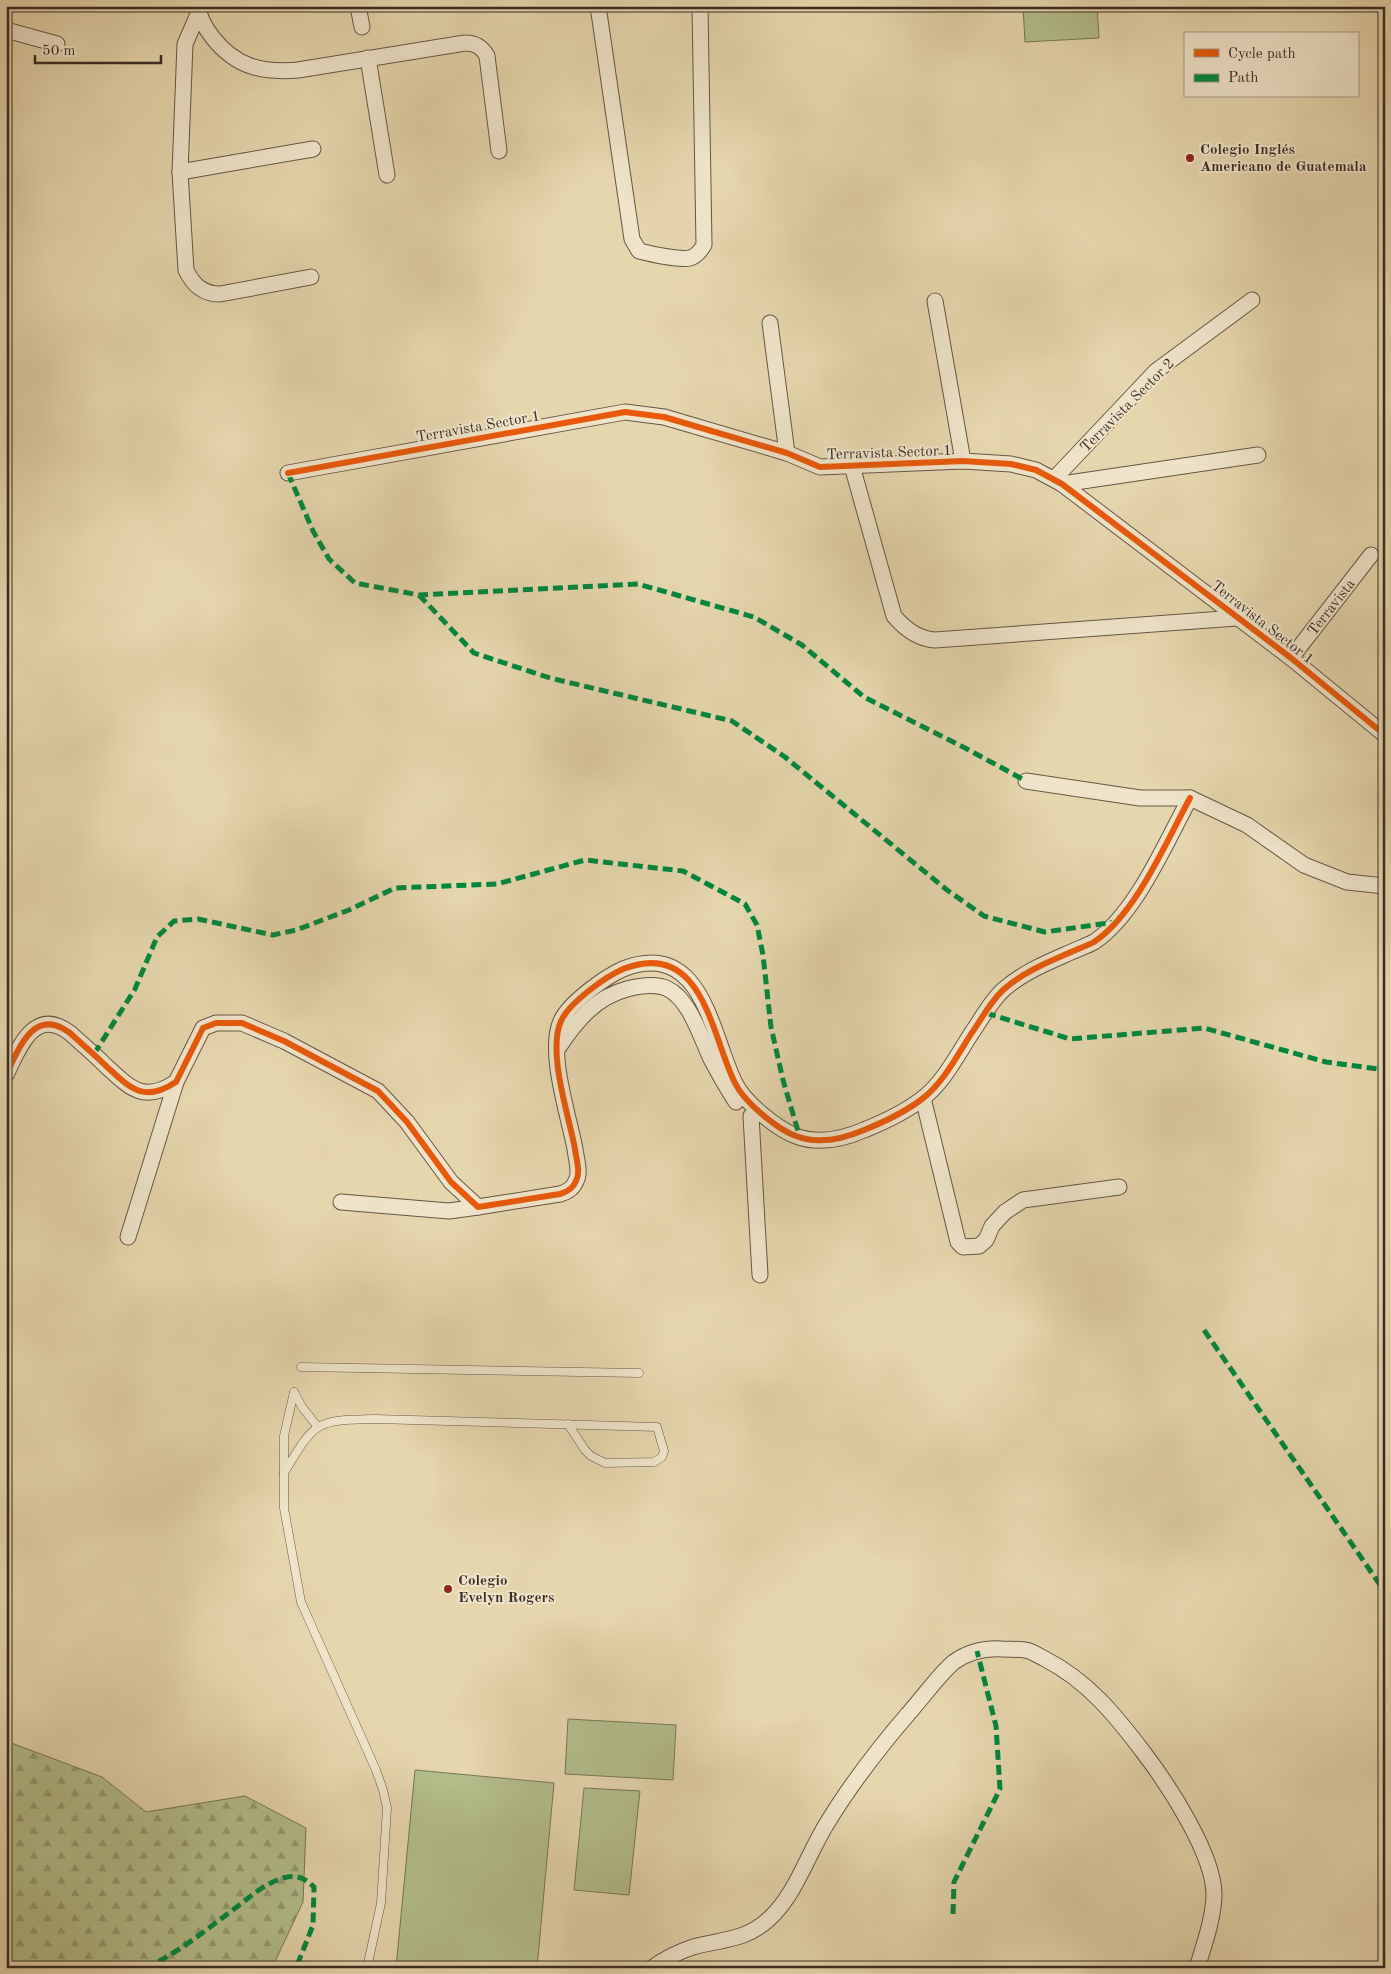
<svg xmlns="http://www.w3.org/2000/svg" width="1391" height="1974" viewBox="0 0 1391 1974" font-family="'Old Standard TT',serif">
  <defs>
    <pattern id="forest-firs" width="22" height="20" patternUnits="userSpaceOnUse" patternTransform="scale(1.25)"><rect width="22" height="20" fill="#b3be8b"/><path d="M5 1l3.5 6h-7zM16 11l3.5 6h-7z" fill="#939b71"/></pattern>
  </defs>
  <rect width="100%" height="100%" fill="#e6d6ad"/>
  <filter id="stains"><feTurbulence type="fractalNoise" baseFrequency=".004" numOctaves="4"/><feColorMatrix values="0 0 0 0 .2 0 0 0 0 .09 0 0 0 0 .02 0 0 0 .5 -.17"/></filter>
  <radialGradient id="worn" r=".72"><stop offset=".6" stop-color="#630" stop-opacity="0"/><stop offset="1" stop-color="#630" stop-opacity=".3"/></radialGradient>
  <path fill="url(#forest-firs)" stroke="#767558" d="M6 1741 102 1777 146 1812 245 1796 306 1828 303 1902 272 1968H6Z"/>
  <g fill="#b3be8b" stroke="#767558">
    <path d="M1023 6H1097L1099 38 1025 42Z"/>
    <path d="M568 1719 676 1725 673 1780 565 1774Z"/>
    <path d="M415 1770 554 1783 537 1968H396Z"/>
    <path d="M584 1788 640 1791 629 1895 574 1890Z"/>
  </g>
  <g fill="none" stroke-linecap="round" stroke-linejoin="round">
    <g stroke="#645646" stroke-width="9">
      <g id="service">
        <path d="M301 1367 639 1373"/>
        <path d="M294 1392 284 1436V1508L301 1602 376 1770 383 1790 387 1808 381 1903 367 1968"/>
        <path d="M294 1392 302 1407 317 1426"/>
        <path d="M284 1473C315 1421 315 1420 376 1419L657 1427 664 1451 662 1457 654 1462 605 1463 591 1456 585 1450 568 1424"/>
      </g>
    </g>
    <g stroke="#645646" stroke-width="17">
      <g id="minor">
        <path d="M198 6C199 18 206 29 213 38 236 67 262 73 298 70L465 43C476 43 482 47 487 56L499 151"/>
        <path d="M358 6 362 27"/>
        <path d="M598 6 632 239 639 251C651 254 679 260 690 258 697 256 701 250 704 245L700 6"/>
        <path d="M199 12 185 44 180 172 186 270C193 285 203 294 220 294L311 277"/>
        <path d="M6 30 57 44"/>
        <path d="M368 58 387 175"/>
        <path d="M180 172 313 149"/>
        <path d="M935 301 963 461"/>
        <path d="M770 323 787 453"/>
        <path d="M852 466 894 616C905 629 918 639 935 640L1237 618"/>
        <path d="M288 473 625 412 664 417 787 453 820 467 963 461 1011 464 1036 470 1062 484 1291 658 1385 735"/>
        <path d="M1054 479 1156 371 1252 300"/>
        <path d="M1062 484 1258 455"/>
        <path d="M1291 658 1371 555"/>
        <path d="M1026 781 1140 798H1190L1247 825 1304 865 1347 882 1385 886"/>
        <path d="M559 1047C576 1021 596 997 627 989 639 986 656 983 668 989 690 1000 701 1038 711 1059 719 1074 727 1088 736 1102"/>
        <path d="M6 1075C19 1048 34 1006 70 1033 82 1044 94 1054 105 1065 129 1087 143 1104 176 1082L203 1028 216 1023H242L284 1041 378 1091 407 1122 451 1182 478 1207 560 1194C567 1192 573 1189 576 1181 581 1172 576 1159 575 1149 569 1116 547 1052 561 1021 569 1003 605 977 623 969 703 938 711 1035 735 1083 744 1102 777 1129 796 1136 819 1145 843 1139 864 1130 884 1122 905 1112 922 1099 943 1083 957 1056 971 1034 981 1020 990 1002 1003 990 1022 973 1046 963 1069 953 1077 949 1087 946 1094 942 1136 914 1166 842 1190 798"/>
        <path d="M923 1098 958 1242 963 1247 979 1246 986 1240 992 1226 1005 1212 1023 1200 1119 1187"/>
        <path d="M751 1116 760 1275"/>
        <path d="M341 1202 449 1211 478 1207"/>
        <path d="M128 1237 176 1082"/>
        <path d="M652 1968C664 1959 678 1952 693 1947 722 1939 745 1941 769 1919 796 1894 807 1856 826 1825 850 1785 878 1749 908 1714 920 1701 941 1672 954 1662 968 1652 985 1648 1002 1649 1009 1649 1017 1649 1025 1650 1032 1651 1039 1656 1045 1659 1088 1681 1116 1716 1144 1753 1169 1786 1215 1856 1214 1896 1213 1920 1204 1945 1197 1968"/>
      </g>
    </g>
    <use href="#service" stroke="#efe4ca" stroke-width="8"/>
    <use href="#minor" stroke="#efe4ca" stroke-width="15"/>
    <g stroke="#00873e" stroke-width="5" stroke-dasharray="10 5" stroke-linecap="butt">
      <path d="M288 473 313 531 329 559 355 583 419 595 638 584 754 617 802 645 864 697 967 749 1026 781"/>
      <path d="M419 595 474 653 550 678 732 721 785 757 947 890 984 916 1045 932 1115 922"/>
      <path d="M986 1013 1070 1039 1204 1028 1326 1062 1385 1070"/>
      <path d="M94 1054 135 989 157 937 174 921 198 919 273 935 296 930 349 910 395 888 497 884 585 860 683 871 745 904 757 925 763 955 771 1027 783 1080 800 1138"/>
      <path d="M1204 1330 1385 1592"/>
      <path d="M953 1914 954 1882 1000 1789 996 1726 977 1651"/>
      <path d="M145 1968C179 1953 208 1928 238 1906 252 1895 266 1883 283 1878 296 1874 305 1878 314 1887L313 1925 296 1968"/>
    </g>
    <g stroke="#efe4ca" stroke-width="9">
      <g id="cycleway">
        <path d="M288 473 625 412 664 417 787 453 820 467 963 461 1011 464 1036 470 1062 484 1291 658 1385 735"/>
        <path d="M6 1075C19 1048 34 1006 70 1033 82 1044 94 1054 105 1065 129 1087 143 1104 176 1082L203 1028 216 1023H242L284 1041 378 1091 407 1122 451 1182 478 1207 560 1194C567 1192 573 1189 576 1181 581 1172 576 1159 575 1149 569 1116 547 1052 561 1021 569 1003 605 977 623 969 703 938 711 1035 735 1083 744 1102 777 1129 796 1136 819 1145 843 1139 864 1130 884 1122 905 1112 922 1099 943 1083 957 1056 971 1034 981 1020 990 1002 1003 990 1022 973 1046 963 1069 953 1077 949 1087 946 1094 942 1136 914 1166 842 1190 798"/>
      </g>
    </g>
    <use href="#cycleway" stroke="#e8590c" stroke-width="6"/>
  </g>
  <g fill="#8f2418" stroke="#efe4ca" stroke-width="2">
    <circle cx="1190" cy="158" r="5"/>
    <circle cx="448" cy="1589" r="5"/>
  </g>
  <g text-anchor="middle" stroke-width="4" stroke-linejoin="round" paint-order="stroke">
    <g font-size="15" font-weight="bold" fill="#382c24" stroke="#efe4ca" text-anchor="start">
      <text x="1200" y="154">Colegio Inglés<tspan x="1200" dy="17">Americano de Guatemala</tspan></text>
      <text x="458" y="1585">Colegio<tspan x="458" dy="17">Evelyn Rogers</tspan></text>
    </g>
    <g font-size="15" fill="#382c24" stroke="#efe4ca">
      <text transform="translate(1127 405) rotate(-45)" y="5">Terravista Sector 2</text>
      <text transform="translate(478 426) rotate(-10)" y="5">Terravista Sector 1</text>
      <text transform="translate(889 452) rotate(-2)" y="5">Terravista Sector 1</text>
      <text transform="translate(1331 607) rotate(-52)" y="5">Terravista</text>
      <text transform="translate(1263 622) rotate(38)" y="5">Terravista Sector 1</text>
    </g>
  </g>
  <rect width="1391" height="1974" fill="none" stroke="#e6d6ad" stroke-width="25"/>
  <rect x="8" y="8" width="1376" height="1959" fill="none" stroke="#382c24" stroke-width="2.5"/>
  <rect x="12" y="12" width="1366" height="1949" fill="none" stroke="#382c24"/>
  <rect x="1184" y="32" width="175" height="65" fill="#efe4ca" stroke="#a69a88"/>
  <rect x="1194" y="49" width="25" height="8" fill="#e8590c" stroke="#a69a88"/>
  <text x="1228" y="58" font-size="15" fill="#382c24">Cycle path</text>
  <rect x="1194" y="74" width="25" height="8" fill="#00873e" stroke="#a69a88"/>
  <text x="1228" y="82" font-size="15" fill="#382c24">Path</text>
  <path d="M35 55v8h126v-8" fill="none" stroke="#382c24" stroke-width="2.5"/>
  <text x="42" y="55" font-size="15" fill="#382c24" stroke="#efe4ca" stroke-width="4" paint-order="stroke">50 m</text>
  <rect width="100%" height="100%" filter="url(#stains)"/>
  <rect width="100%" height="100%" fill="url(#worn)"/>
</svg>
